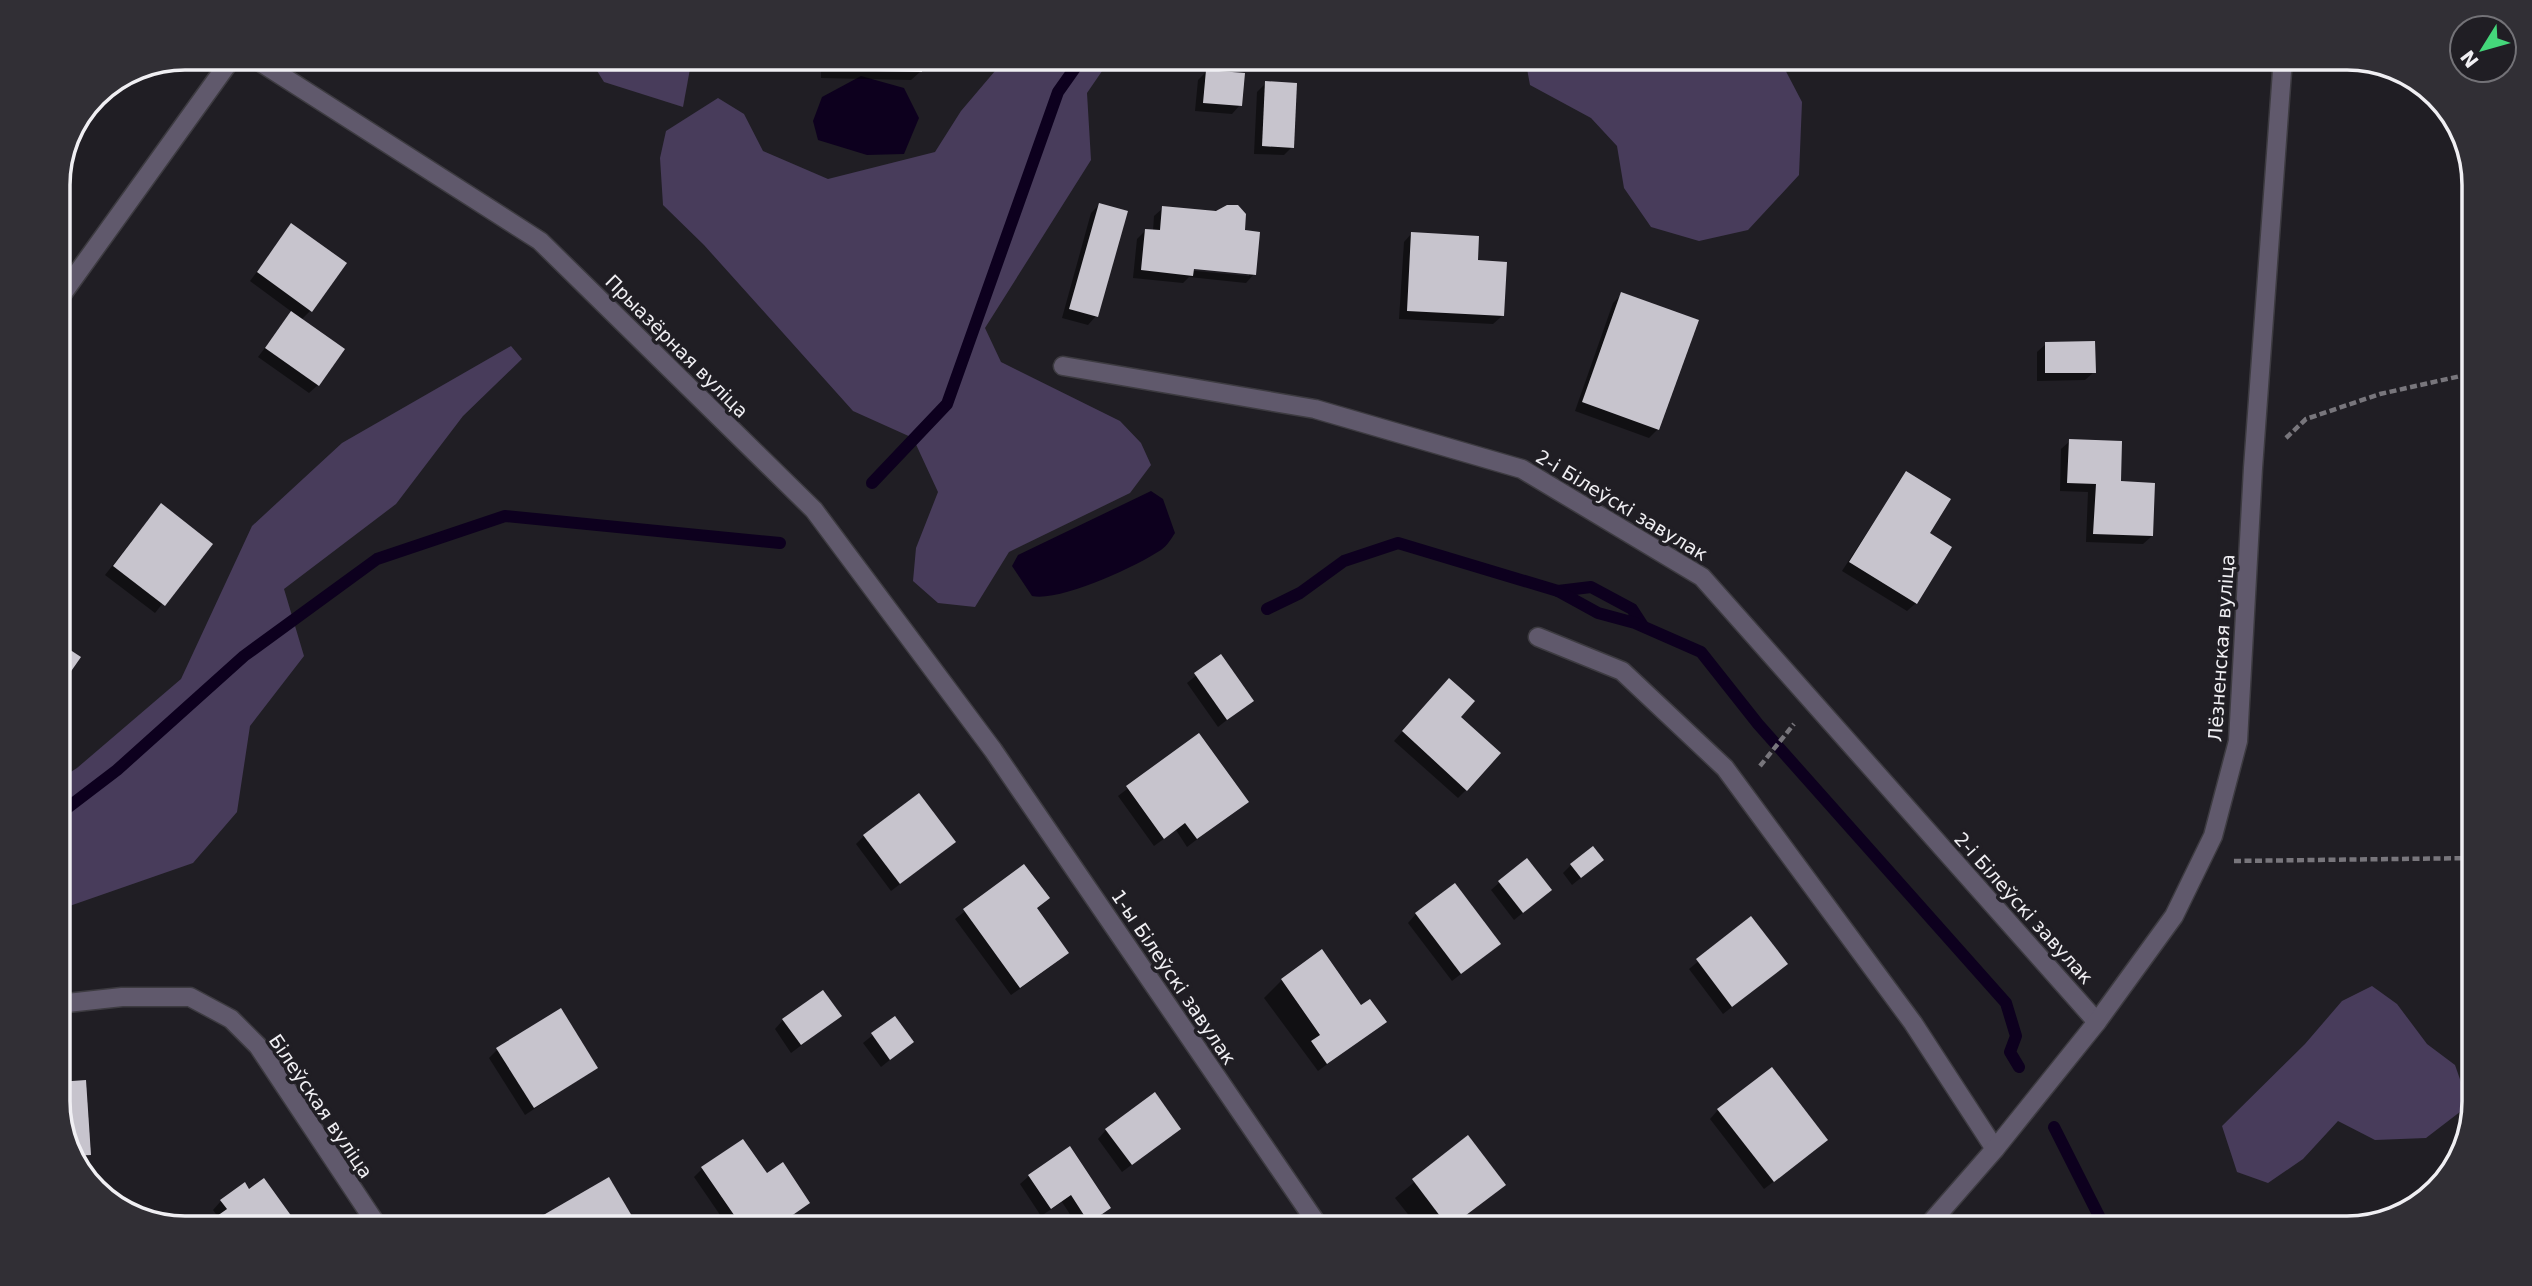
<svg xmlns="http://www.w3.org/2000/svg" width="2532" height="1286" viewBox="0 0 2532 1286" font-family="'DejaVu Sans',sans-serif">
  <rect width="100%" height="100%" fill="#201e24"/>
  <g fill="#483c5b">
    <path d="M589 58H692L683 107 604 82Z"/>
    <path d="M1006 58H1111L1087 93 1091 160 985 328 1001 362 1120 421 1141 443 1151 465 1130 493 1009 552 975 607 938 603 913 581 916 548 938 492 913 438 853 411 704 245 663 205 660 158 666 131 718 98 744 114 763 151 828 179 935 152 961 111Z"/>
    <path d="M1525 58H1779L1802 102 1799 175 1748 230 1699 241 1651 227 1624 188 1617 146 1591 118 1530 85Z"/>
    <path d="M511 346 522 359 463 416 396 504 284 589 304 656 250 726 237 812 193 863 58 910V780L77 768 181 679 252 526 342 443Z"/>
    <path d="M2372 986 2397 1004 2427 1044 2455 1065 2469 1105 2426 1138 2375 1140 2338 1121 2303 1159 2268 1183 2237 1172 2222 1126 2305 1044 2342 1001Z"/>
  </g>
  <g fill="#0d001e">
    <path d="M861 76 904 88 919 118 904 154 867 155 818 140 813 121 822 97Z"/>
    <path d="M1151 491 1163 499 1175 533C1171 539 1167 546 1161 550 1135 567 1060 602 1032 596L1012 566 1018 555Z"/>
  </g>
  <g fill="#0007" fill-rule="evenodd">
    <path d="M821 58H920V72L911 80 821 78Z"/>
    <path d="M1207 71 1240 105 1232 114 1195 111 1198 80Z"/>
    <path d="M1266 83 1292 147 1284 155 1254 154 1257 92Z"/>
    <path d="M1099 205 1096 316 1088 325 1062 318 1091 213Z"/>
    <path d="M1163 208 1243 232 1254 274 1246 283 1189 277 1183 283 1133 278 1137 239 1145 231H1153L1154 216ZM1186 267 1249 273V276L1185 270Z"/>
    <path d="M292 225 310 311 301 320 318 385 309 393 258 357 292 312 250 281Z"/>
    <path d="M1412 233 1476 262 1502 316 1493 324 1399 319 1404 242Z"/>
    <path d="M1622 294 1658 429 1649 438 1575 411 1613 303Z"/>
    <path d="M2046 344 2094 372 2085 380 2037 381V352Z"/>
    <path d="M2070 441 2119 483 2152 536 2143 544 2086 542 2088 492 2060 491 2061 449Z"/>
    <path d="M1906 473 1927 533 1916 603 1907 611 1842 571Z"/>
    <path d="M153 514 210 544 155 613 105 575Z"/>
    <path d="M1220 656 1251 701 1218 727 1187 683Z"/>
    <path d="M1441 688 1459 717 1466 790 1458 798 1394 741Z"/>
    <path d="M1198 735 1247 801 1187 847 1176 830 1154 846 1118 796Z"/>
    <path d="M864 836 945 850 891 891 856 844Z"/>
    <path d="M1571 865 1593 868 1572 885 1563 873Z"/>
    <path d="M1024 866 1047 898 1035 909 1058 961 1011 995 955 919Z"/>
    <path d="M1500 882 1541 898 1514 920 1491 890Z"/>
    <path d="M1416 914 1499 944 1452 981 1408 923Z"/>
    <path d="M1751 918 1777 972 1723 1014 1689 969Z"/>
    <path d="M1282 980 1359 1005 1384 1022 1318 1071 1264 998Z"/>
    <path d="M840 1016 791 1053 775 1029 783 1020Z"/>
    <path d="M894 1018 912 1042 881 1067 863 1043Z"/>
    <path d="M497 1050 596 1068 525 1115 489 1058Z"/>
    <path d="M58 1110 89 1154 81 1163H76Z"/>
    <path d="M1718 1110 1818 1148 1764 1189 1710 1119Z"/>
    <path d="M1179 1129 1122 1172 1098 1139 1106 1130Z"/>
    <path d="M1468 1138 1503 1184 1452 1228H1419L1395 1198Z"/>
    <path d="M703 1168 766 1175 808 1203 775 1228H729L694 1177Z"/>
    <path d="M1029 1176 1109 1208 1083 1228H1079L1062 1202 1041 1216 1020 1184Z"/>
    <path d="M608 1179 637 1228H524Z"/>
    <path d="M264 1180 298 1228H206L218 1217 213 1210 221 1201 249 1191Z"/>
  </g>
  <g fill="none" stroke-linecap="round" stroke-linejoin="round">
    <g stroke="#0d001e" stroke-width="12">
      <path d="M872 483 947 404 1058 92 1082 58"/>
      <path d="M1558 591 1591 587 1632 609 1643 626"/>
      <path d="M1267 609 1300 593 1344 561 1398 543 1558 591 1598 613 1635 623 1701 652 1758 724 2006 1003 2016 1036 2010 1052 2019 1067"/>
      <path d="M58 815 117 770 244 656 377 559 505 516 780 543"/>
      <path d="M2054 1127 2105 1228"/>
    </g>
  </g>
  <g fill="#c7c4cd">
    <path d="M829 58H922V72L829 70Z"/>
    <path d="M1206 70 1245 73 1242 106 1203 103Z"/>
    <path d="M1265 81 1297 83 1294 148 1262 146Z"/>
    <path d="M1099 203 1128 211 1098 317 1069 309Z"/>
    <path d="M1227 205H1238L1246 214 1245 230 1260 232 1256 275 1194 269 1193 276 1141 270 1145 229 1160 230 1162 206 1216 211Z"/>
    <path d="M291 223 347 263 312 312 257 272Z"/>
    <path d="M1411 232 1479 236 1478 260 1507 262 1504 316 1407 311Z"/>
    <path d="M1621 292 1699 320 1659 430 1582 402Z"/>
    <path d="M291 311 345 349 319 386 265 348Z"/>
    <path d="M2095 341 2096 373H2045V342Z"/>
    <path d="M2069 439 2122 441 2121 481 2155 483 2153 536 2093 534 2096 484 2067 483Z"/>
    <path d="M1906 471 1951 499 1930 533 1952 547 1917 604 1849 562Z"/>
    <path d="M161 503 213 544 165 606 113 566Z"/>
    <path d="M58 642 81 657 58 690Z"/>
    <path d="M1221 654 1254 701 1227 720 1194 673Z"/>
    <path d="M1449 678 1475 701 1461 717 1501 753 1467 791 1402 731Z"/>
    <path d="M1199 733 1249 802 1197 839 1185 823 1164 839 1126 786Z"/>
    <path d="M919 793 956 842 900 884 863 835Z"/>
    <path d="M1593 846 1604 860 1581 878 1570 864Z"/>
    <path d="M1527 858 1552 890 1523 913 1498 881Z"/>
    <path d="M1024 864 1050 898 1037 908 1069 953 1020 988 963 909Z"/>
    <path d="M1455 883 1501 944 1461 974 1415 913Z"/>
    <path d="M1751 916 1788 964 1732 1007 1696 959Z"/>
    <path d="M1322 949 1361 1005 1370 999 1387 1022 1327 1064 1311 1041 1320 1035 1281 979Z"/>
    <path d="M823 990 842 1016 801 1045 782 1019Z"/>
    <path d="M561 1008 598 1068 534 1108 496 1048Z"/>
    <path d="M895 1016 914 1042 890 1060 871 1033Z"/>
    <path d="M1772 1067 1828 1140 1774 1182 1717 1109Z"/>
    <path d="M86 1080 91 1155 74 1156 58 1110V1082Z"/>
    <path d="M1155 1092 1181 1129 1132 1165 1105 1129Z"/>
    <path d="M1468 1135 1506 1185 1449 1228 1412 1179Z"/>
    <path d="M743 1139 767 1173 783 1162 810 1203 774 1228H743L701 1167Z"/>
    <path d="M1070 1146 1111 1208 1089 1223 1071 1195 1051 1209 1028 1175Z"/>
    <path d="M609 1177 639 1228H521Z"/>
    <path d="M264 1178 300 1228H215L210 1221 227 1209 220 1200 245 1182 249 1189Z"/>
  </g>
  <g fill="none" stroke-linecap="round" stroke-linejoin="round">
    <g stroke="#3d3b41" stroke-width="21">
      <g id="minor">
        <path d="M254 58 540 241 814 510 993 750 1320 1228"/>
        <path d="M58 300 232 58"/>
        <path d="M1063 366 1315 409 1522 469 1702 577 2097 1022"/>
        <path d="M1538 637 1622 671 1725 768 1913 1023 1995 1149"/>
        <path d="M58 1004 122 997H190L231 1019 258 1046 379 1228"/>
        <path d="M1926 1228 1995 1149 2097 1022 2174 916 2213 836 2238 741 2253 468 2283 58"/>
      </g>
    </g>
    <g stroke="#78767c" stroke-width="4.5" stroke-dasharray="7 3.5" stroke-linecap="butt">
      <path d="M2286 438 2306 419 2380 394 2474 373"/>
      <path d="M1760 766 1794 724"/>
      <path d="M2234 861 2474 858"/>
    </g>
    <use href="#minor" stroke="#60596c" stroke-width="18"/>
  </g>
  <g text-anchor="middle" stroke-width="7" stroke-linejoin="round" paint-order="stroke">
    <g font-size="19" fill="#f0eff3" stroke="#201e24">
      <text transform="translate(677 346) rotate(45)" y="7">Прыазёрная вуліца</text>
      <text transform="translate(1622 505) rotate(31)" y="7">2-і Білеўскі завулак</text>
      <text transform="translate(2221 648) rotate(-86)" y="7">Лёзненская вуліца</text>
      <text transform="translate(2024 908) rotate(48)" y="7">2-і Білеўскі завулак</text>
      <text transform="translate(1174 977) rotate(56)" y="7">1-ы Білеўскі завулак</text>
      <text transform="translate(321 1106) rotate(56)" y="7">Білеўская вуліца</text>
    </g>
  </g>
  <path d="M0 0H2532V1286H0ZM185 70H2347A115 115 0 0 1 2462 185V1101A115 115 0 0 1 2347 1216H185A115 115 0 0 1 70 1101V185A115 115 0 0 1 185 70Z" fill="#312f35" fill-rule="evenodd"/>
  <path fill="none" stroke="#f0eff3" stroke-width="3.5" d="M185 70H2347A115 115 0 0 1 2462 185V1101A115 115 0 0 1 2347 1216H185A115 115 0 0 1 70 1101V185A115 115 0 0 1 185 70Z"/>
  <g transform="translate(2483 49) rotate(233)"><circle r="33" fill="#201e24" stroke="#737277" stroke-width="2"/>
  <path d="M0-5L12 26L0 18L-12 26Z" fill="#44d77a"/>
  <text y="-10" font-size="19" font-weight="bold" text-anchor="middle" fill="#f0eff3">N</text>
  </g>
</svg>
